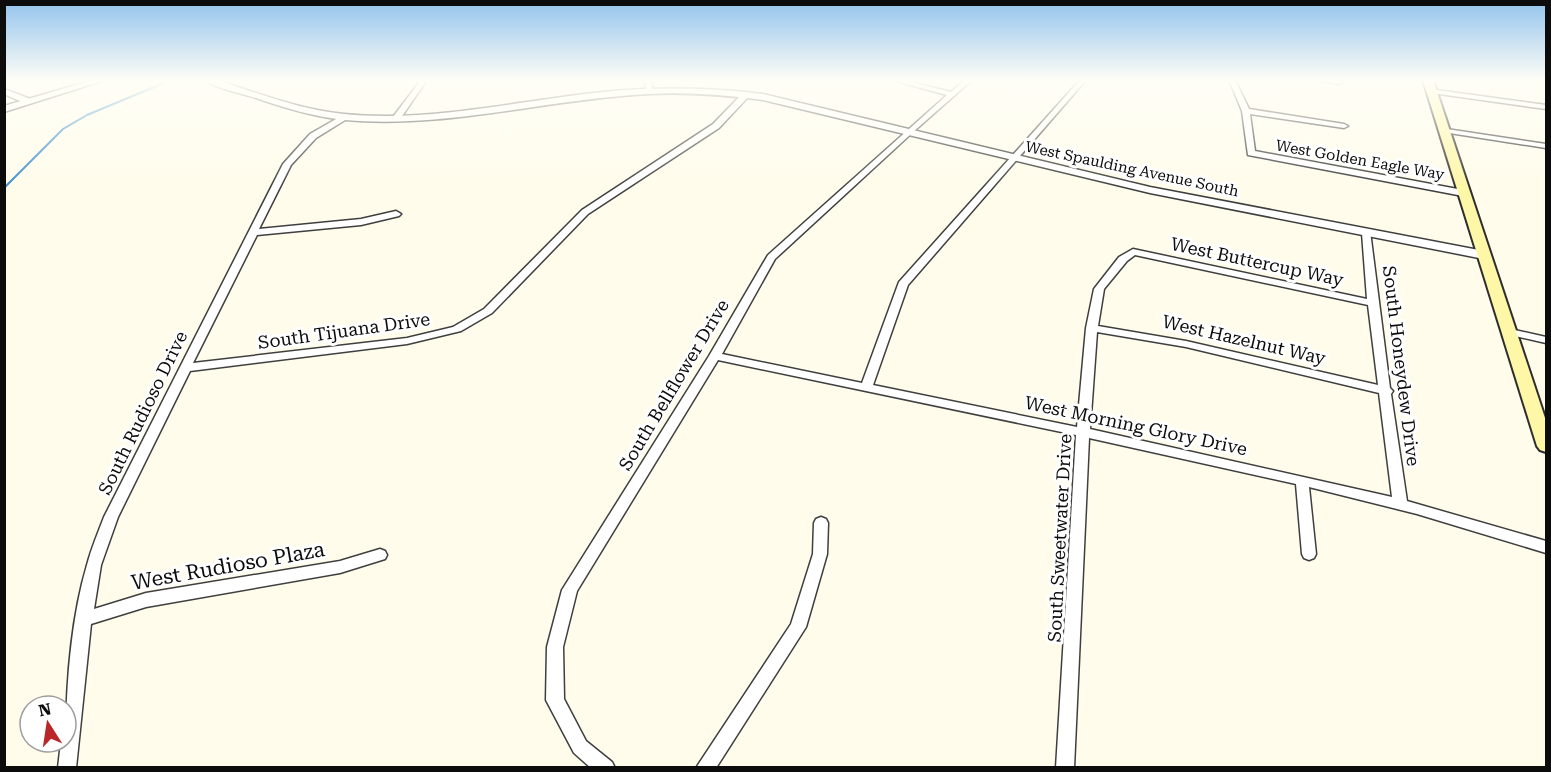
<svg xmlns="http://www.w3.org/2000/svg" width="1551" height="772" viewBox="0 0 1551 772" font-family="'Roboto Serif',serif">
  <rect width="100%" height="100%" fill="#fffceb"/>
  <g fill="none" stroke-linecap="round" stroke-linejoin="round">
    <path stroke="#398bcb" stroke-width="2" d="M4 188 63 129 87 115 171 80"/>
    <g stroke="#3f3f3f" stroke-width="3">
      <g id="minor">
        <path d="M421 80H427L400 119H394L393 117Z"/>
        <path d="M645 80H651L653 93 646 91Z"/>
        <path d="M892 80H902L951 92 965 80H972L912 133 775 259 722 354 862 383 899 282 1080 80H1086L908 285 873 385 1077 427 1086 328 1094 289 1119 257 1133 249 1367 299 1362 233 1367 230 1370 231 1390 388 1393 391 1391 394 1407 501 1546 541V553L1417 514 1309 487 1316 554 1314 558 1309 560 1304 558 1302 554 1296 484 1089 438 1074 768H1056L1076 435 718 360 577 591 563 647 564 699 586 741 612 762 615 768H591L574 753 546 700 547 647 562 590 709 356 768 255 947 95ZM1135 255 1368 305 1378 385 1186 341 1098 326 1104 289 1127 261ZM1097 332 1186 347 1379 393 1392 497 1090 429Z"/>
        <path d="M1229 80H1235L1249 109 1344 124 1348 126 1344 128 1250 114 1255 151 1463 190 1467 193 1463 196 1248 155 1242 111Z"/>
        <path d="M1317 80H1335L1343 82 1339 84Z"/>
        <path d="M4 89 33 100 34 102 27 104 4 94Z"/>
        <path d="M1429 89 1546 105V109L1432 93 1428 91Z"/>
        <path d="M743 93 750 95 719 128 588 214 492 313 461 331 407 344 190 371 118 517 101 565 94 609 146 593 340 561 380 549 385 551 387 555 385 559 340 573 146 607 91 624 76 768H58L61 742H66C66 687 71 619 87 565 91 549 98 533 104 517L283 164 310 134 343 115 350 117 316 138 291 165 259 229 361 219 396 211 401 214 399 216 361 225 257 235 193 363 407 338 453 327 484 309 582 210 713 124Z"/>
        <path d="M1440 128 1546 144V148L1443 132H1440Z"/>
        <path d="M1510 329 1546 337V343L1506 334 1504 332Z"/>
        <path d="M821 517 826 519 828 523 827 554 806 627 716 768H696L791 624 813 554 814 523 816 519Z"/>
      </g>
    </g>
    <g stroke="#3f3f3f" stroke-width="3">
      <g id="tertiary">
        <path d="M93 80H105L4 112V106Z"/>
        <path d="M205 80H216C258 93 300 110 344 114 434 123 524 99 612 91 663 87 713 88 763 94L1150 187 1484 251 1490 255 1484 259 1150 193 763 100C725 95 687 92 649 94 548 99 446 129 345 120 314 117 285 108 256 98 240 93 217 89 205 80Z"/>
      </g>
    </g>
    <g stroke="#2e2e2e" stroke-width="4">
      <path id="secondary" d="M1423 80H1433L1546 421V452L1540 450 1537 446Z"/>
    </g>
    <use href="#minor" fill="#fff" fill-rule="evenodd"/>
    <use href="#tertiary" fill="#fff" fill-rule="evenodd"/>
    <use href="#secondary" fill="#fef7a7" fill-rule="evenodd"/>
  </g>
  <linearGradient id="sky" x2="0" y2="1"><stop stop-color="#92c3ed"/><stop offset="0.43" stop-color="#fffef6"/><stop offset="1" stop-color="#fffef6" stop-opacity="0"/></linearGradient>
  <rect width="1551" height="188" fill="url(#sky)"/>
  <g text-anchor="middle" stroke-width="6" stroke-linejoin="round" paint-order="stroke">
    <g font-size="15" fill="#0c0c0c" stroke="#fff">
      <text transform="translate(1360 160) rotate(10)" y="5">West Golden Eagle Way</text>
      <text transform="translate(1132 169) rotate(12)" y="5">West Spaulding Avenue South</text>
    </g>
    <g font-size="18" fill="#0c0c0c" stroke="#fff">
      <text transform="translate(1257 262) rotate(12)" y="6">West Buttercup Way</text>
      <text transform="translate(344 331) rotate(-8)" y="6">South Tijuana Drive</text>
      <text transform="translate(1244 340) rotate(13)" y="6">West Hazelnut Way</text>
      <text transform="translate(1401 366) rotate(83)" y="6">South Honeydew Drive</text>
      <text transform="translate(674 385) rotate(-59)" y="6">South Bellflower Drive</text>
      <text transform="translate(143 413) rotate(-64)" y="6">South Rudioso Drive</text>
      <text transform="translate(1136 426) rotate(12)" y="6">West Morning Glory Drive</text>
      <text transform="translate(1060 538) rotate(-87)" y="6">South Sweetwater Drive</text>
    </g>
    <g font-size="21" fill="#0c0c0c" stroke="#fff">
      <text transform="translate(228 566) rotate(-10)" y="7">West Rudioso Plaza</text>
    </g>
  </g>
  <rect width="1551" height="772" fill="none" stroke="#0c0c0c" stroke-width="12"/>
  <g transform="translate(48 724) rotate(348)"><circle r="28" fill="#ffffff" stroke="#9e9e9e" stroke-width="1.5"/>
  <path d="M0-4.5L10 22L0 15L-10 22Z" fill="#b92628"/>
  <text y="-9" font-size="16" font-weight="bold" text-anchor="middle" fill="#0c0c0c">N</text>
  </g>
</svg>
